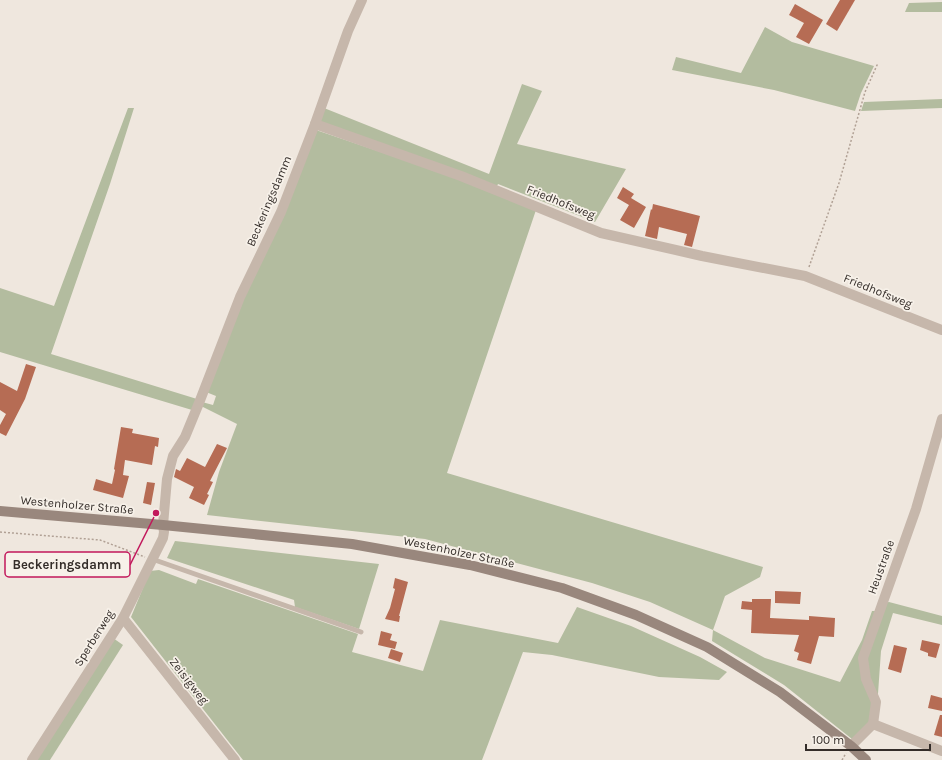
<svg xmlns="http://www.w3.org/2000/svg" width="942" height="760" viewBox="0 0 942 760" font-family="Karla,sans-serif">
  <rect width="100%" height="100%" fill="#efe7de"/>
  <g fill="#b3bc9f">
    <path d="M942 2V12H905L909 3Z"/>
    <path d="M765 27 792 42 874 66 861 93 855 111 774 90 672 70 676 57 741 73Z"/>
    <path d="M522 84 542 91 517 144 626 169 595 222 498 184 496 188 318 124 324 108 489 174Z"/>
    <path d="M942 99V108L861 111 864 102Z"/>
    <path d="M128 108H134L110 184 51 354 197 399 192 410 0 352V288L54 306Z"/>
    <path d="M316 130 460 179 536 210 447 473 763 567 760 577 725 596 713 630 765 658 840 682 862 640 872 611H882L885 603 889 602 942 616V625L893 613 881 651 876 722 852 739 784 685 712 641 713 630 650 602 592 583 425 539 207 515 219 472 237 424 201 406 202 402 213 405 216 396 206 392 232 325Z"/>
    <path d="M175 541 379 564 359 629 295 607 294 600 167 558Z"/>
    <path d="M159 570 196 584 198 579 358 634 352 652 423 671 440 620 558 643 577 607 631 626 700 657 727 672 719 680 659 677 552 655 523 652 482 760H243L131 617 150 571Z"/>
    <path d="M113 638 123 645 50 760H36Z"/>
  </g>
  <g fill="#b66c54">
    <path d="M840 0H855L837 31 826 24Z"/>
    <path d="M795 4 823 20 809 44 796 37 804 23 789 15Z"/>
    <path d="M623 187 634 194 631 198 646 207 634 228 620 220 629 205 617 198Z"/>
    <path d="M653 204 700 216 692 247 684 245 687 234 659 227 657 239 645 236 651 209 652 210Z"/>
    <path d="M26 364 36 367 25 399 6 436 0 433V425L6 414 0 410V382L17 391Z"/>
    <path d="M121 427 133 429 132 433 159 438 158 447 155 446 152 465 125 460 123 475 129 476 123 498 93 490 96 479 112 484 115 470 114 469Z"/>
    <path d="M217 444 227 448 210 481 213 482 207 494 209 495 204 505 189 498 194 487 174 477 176 469 180 471 187 458 205 467Z"/>
    <path d="M147 482 155 483 151 505 143 503Z"/>
    <path d="M395 578 408 582 399 616H400L399 622 385 619 390 608 395 589 393 588Z"/>
    <path d="M775 591 801 592 800 604 775 603Z"/>
    <path d="M752 599H771L770 618 809 620V616L835 618 834 637 819 636 811 664 797 660 799 653 794 651 799 635 751 633 752 610 741 609 742 601 752 602Z"/>
    <path d="M381 631 392 634 390 640 397 642 395 649 378 645Z"/>
    <path d="M922 640 940 644 936 658 928 656V653L920 650Z"/>
    <path d="M894 645 907 648 901 673 888 669Z"/>
    <path d="M391 649 403 653 400 662 388 658Z"/>
    <path d="M931 695 942 698V711L928 708Z"/>
    <path d="M940 715H942V737L934 735Z"/>
  </g>
  <g fill="none" stroke-linecap="round" stroke-linejoin="round">
    <g stroke="#b1a195" stroke-width="1.5" stroke-dasharray="2 2" stroke-linecap="butt">
      <path d="M809 267 839 183 865 92 878 63"/>
      <path d="M0 532 100 540 145 557"/>
      <path d="M842 760 846 753"/>
    </g>
    <path stroke="#c6b7ab" stroke-width="5" d="M152 559 361 632"/>
    <g stroke="#c6b7ab" stroke-width="10">
      <path d="M315 124 461 176 601 233 702 256 805 276 942 330"/>
      <path d="M123 618 235 760"/>
      <path d="M873 724 876 702 866 679 863 658 916 509 942 419"/>
      <path d="M873 724 942 751"/>
      <path d="M851 746 873 724"/>
      <path d="M32 760 123 618 163 538 164 532 163 525 167 479 173 456 185 437 199 403 240 297 281 212 315 124 348 31 362 0"/>
    </g>
    <path stroke="#99877d" stroke-width="10" d="M0 511 163 525 352 544 470 565 562 588 636 615 707 647 780 692 851 746 866 760"/>
  </g>
  <g text-anchor="middle" stroke-width="3.5" stroke-linejoin="round" paint-order="stroke">
    <g font-size="12" fill="#342d29" stroke="#f7f1e9">
      <text transform="translate(269 201) rotate(-67)" y="4">Beckeringsdamm</text>
      <text transform="translate(561 202) rotate(22)" y="4">Friedhofsweg</text>
      <text transform="translate(878 291) rotate(22)" y="4">Friedhofsweg</text>
      <text transform="translate(77 505) rotate(5)" y="4">Westenholzer Straße</text>
      <text transform="translate(459 552) rotate(12)" y="4">Westenholzer Straße</text>
      <text transform="translate(881 567) rotate(-70)" y="4">Heustraße</text>
      <text transform="translate(94 638) rotate(-58)" y="4">Sperberweg</text>
      <text transform="translate(189 681) rotate(52)" y="4">Zeisigweg</text>
    </g>
  </g>
  <path fill="none" stroke="#c2185b" stroke-width="1.5" d="M156 513L130 565"/>
  <circle fill="#c2185b" stroke="#f7f1e9" stroke-width="1.5" cx="156" cy="513" r="4"/>
  <rect fill="#f7f1e9" stroke="#c2185b" stroke-width="1.5" x="5" y="552" width="125" height="25" rx="4"/>
  <g font-size="13" text-anchor="middle" font-weight="bold" fill="#342d29">
    <text x="67" y="569">Beckeringsdamm</text>
  </g>
  <path d="M806 744v6h124v-6" fill="none" stroke="#342d29" stroke-width="2"/>
  <text x="812" y="744" font-size="12" fill="#342d29" stroke="#f7f1e9" stroke-width="3" paint-order="stroke">100 m</text>
</svg>
